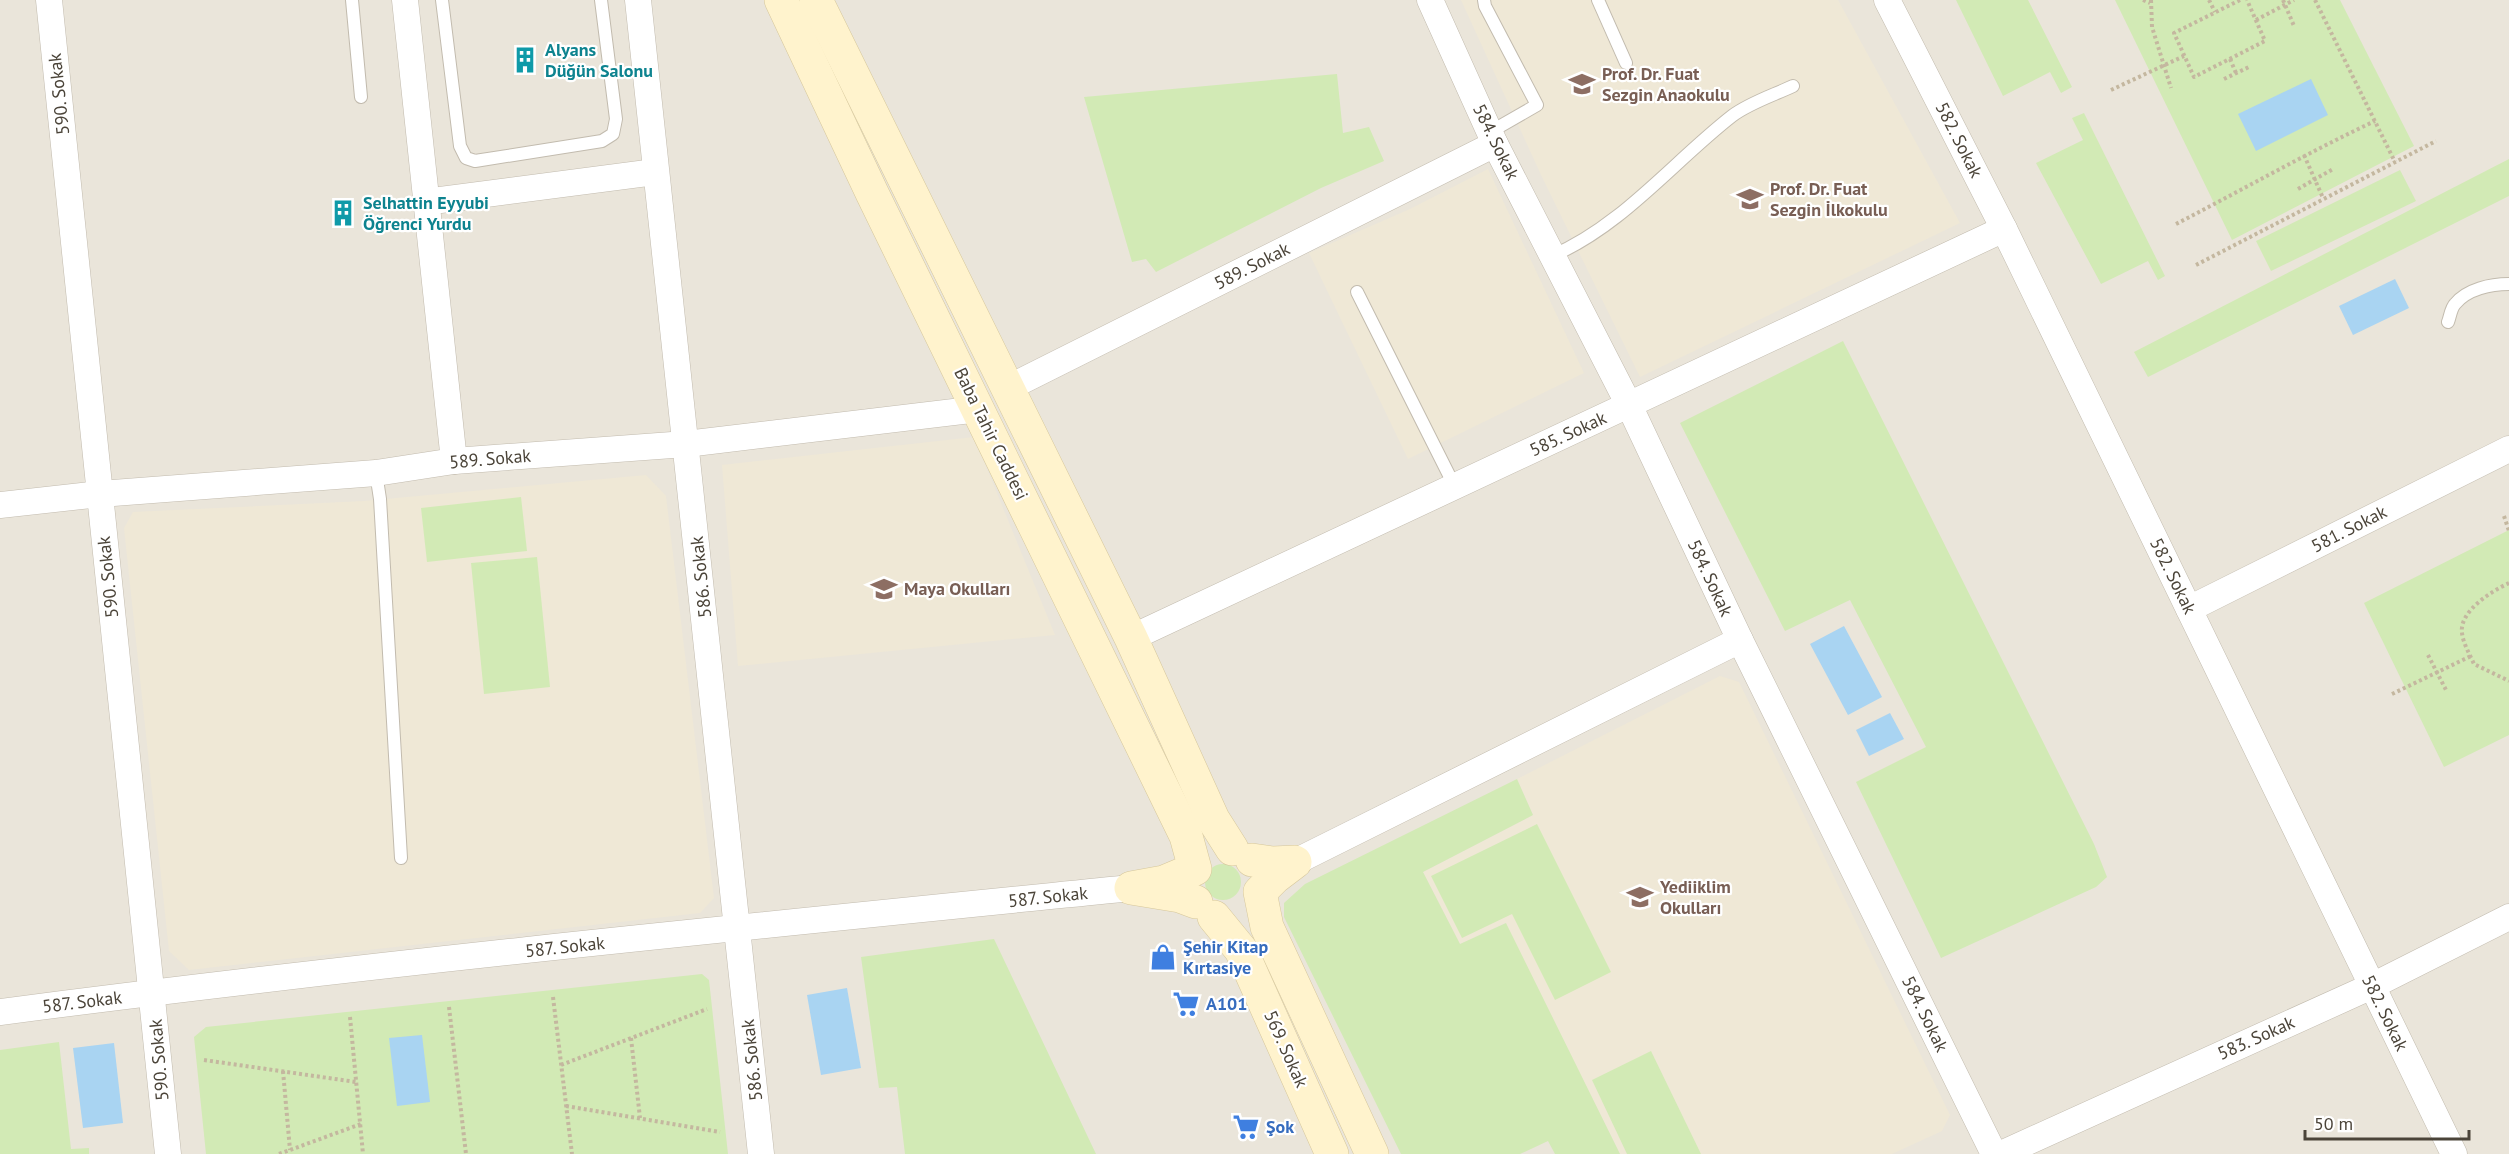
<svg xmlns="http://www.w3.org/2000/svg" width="2509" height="1154" viewBox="0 0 2509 1154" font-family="'PT Sans',sans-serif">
  <rect width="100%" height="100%" fill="#f6f3ec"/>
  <rect fill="#eae5da" x="0" y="0" width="2509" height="1154"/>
  <g fill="#efe8d6">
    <path d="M1461 0H1838L1960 223 1640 377 1542 177Z"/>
    <path d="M1488 169 1584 373 1408 459 1309 253 1410 209Z"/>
    <path d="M974 437 1055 635 738 666 722 465Z"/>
    <path d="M646 475 666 496 714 898 700 913 189 970 169 951 124 528 133 512 364 501Z"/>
    <path d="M1720 676 1739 682 1950 1115 1942 1131 1892 1154H1620L1505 923 1460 944 1423 872 1533 815 1517 779Z"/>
  </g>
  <g fill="#d2eab5">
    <path d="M1956 0H2028L2072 87 2061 93 2050 72 2003 96Z"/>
    <path d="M2115 0H2340L2414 146 2232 240Z"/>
    <path d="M1337 74 1343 133 1369 127 1384 161 1321 188 1156 272 1146 259 1132 262 1084 97Z"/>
    <path d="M2084 113 2165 276 2158 280 2148 261 2101 284 2036 163 2083 140 2072 118Z"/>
    <path d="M2509 159V196L2148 377 2134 352Z"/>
    <path d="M2400 170 2416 201 2271 271 2256 241Z"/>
    <path d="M1843 341 2094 844 2107 877 2096 887 1941 958 1856 782 1926 747 1850 600 1785 631 1680 423Z"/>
    <path d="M521 497 527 551 427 562 421 508Z"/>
    <path d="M2509 530V735L2444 767 2364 603Z"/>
    <path d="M537 557 550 687 484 694 471 563Z"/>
    <path d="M1517 779 1533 815 1423 872 1460 944 1506 923 1620 1154H1555L1548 1141 1520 1154H1401L1284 917V903L1305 884Z"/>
    <path d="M1537 824 1611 972 1555 1000 1512 914 1462 938 1431 876Z"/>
    <circle cx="1223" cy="882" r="18"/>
    <path d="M994 939 1096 1154H905L897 1087 879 1088 861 957Z"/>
    <path d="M702 974 709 980 728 1154H206L194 1037 206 1027Z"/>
    <path d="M59 1042 71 1149 89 1148V1154H0V1050Z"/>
    <path d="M1651 1051 1701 1154H1627L1592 1080Z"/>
  </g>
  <g fill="#a9d4f2">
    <path d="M2311 79 2328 115 2256 151 2238 114Z"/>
    <path d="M2395 279 2409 308 2353 335 2339 306Z"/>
    <path d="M1844 626 1882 697 1848 715 1810 644Z"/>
    <path d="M1890 713 1904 739 1869 756 1856 730Z"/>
    <path d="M847 988 861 1068 821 1075 807 995Z"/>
    <path d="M422 1035 430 1102 397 1106 389 1038Z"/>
    <path d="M114 1043 123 1123 83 1128 73 1048Z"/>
  </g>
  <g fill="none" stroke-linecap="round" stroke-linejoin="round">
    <g stroke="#c2bbae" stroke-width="14">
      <g id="lane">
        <path d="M352 0 361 97"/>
        <path d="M442 0 460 146 466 158 475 161 602 141 613 134 616 119 601 0"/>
        <path d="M1484 0 1485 6 1537 105 1490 132"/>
        <path d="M1598 0 1626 63"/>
        <path d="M1552 256C1622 226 1673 162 1732 116 1749 103 1774 95 1793 86"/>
        <path d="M1357 292 1455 487"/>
        <path d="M2448 322C2450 317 2451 308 2455 304 2467 289 2491 284 2509 284"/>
        <path d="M376 473 380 499 401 858"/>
      </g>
    </g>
    <g stroke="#c2bbae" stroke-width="27">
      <g id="street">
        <path d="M49 0 168 1154"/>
        <path d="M405 0 454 461"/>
        <path d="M638 0 761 1154"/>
        <path d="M1430 0 1495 144 1629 405 1740 640 1994 1154"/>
        <path d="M1887 0 2004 229 2454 1154"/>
        <path d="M425 202 655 172"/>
        <path d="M1008 388 1495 144"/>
        <path d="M0 505 100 494 376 473 454 461 686 444 979 409"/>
        <path d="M2189 609 2509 449"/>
        <path d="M1131 638 2004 229"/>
        <path d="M1295 862 1740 640"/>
        <path d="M0 1012C376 963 753 926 1131 888"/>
        <path d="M2001 1154 2372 986 2509 917"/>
      </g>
    </g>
    <g stroke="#d6c79b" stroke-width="34">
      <g id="secondary">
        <path d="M781 0 872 193 1186 836 1195 869 1164 882 1131 888 1180 896 1196 902"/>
        <path d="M816 0 1131 638 1213 819 1232 849"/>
        <path d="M1252 860 1273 863 1295 862 1274 878 1260 892 1267 927 1372 1154"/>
        <path d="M1214 917 1241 950 1332 1154"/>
      </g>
    </g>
    <g stroke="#c4b79f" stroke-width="4" stroke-dasharray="3 3" stroke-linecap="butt">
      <path d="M2143 0 2150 3"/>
      <path d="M2151 0 2152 27 2171 88"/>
      <path d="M2209 0 2215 12"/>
      <path d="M2240 0 2174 33 2194 77 2265 41 2247 0"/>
      <path d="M2283 0 2294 26"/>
      <path d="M2315 0 2395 162"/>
      <path d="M2256 20 2294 0"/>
      <path d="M2230 59 2236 73"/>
      <path d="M2224 79 2249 67"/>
      <path d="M2111 90 2184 56"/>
      <path d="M2304 155 2323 198"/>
      <path d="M2298 189 2333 169"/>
      <path d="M2176 224C2242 190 2307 153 2375 121"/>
      <path d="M2196 265 2436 141"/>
      <path d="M2504 516 2509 531"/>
      <path d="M2509 583C2492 591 2459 611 2462 633 2463 643 2470 655 2474 664L2509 681"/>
      <path d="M2428 655 2446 690"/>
      <path d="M2392 694 2471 656"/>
      <path d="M553 997 572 1154"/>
      <path d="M449 1007 466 1154"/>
      <path d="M350 1017 363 1154"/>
      <path d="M631 1038 640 1118"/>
      <path d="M204 1060 356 1082"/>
      <path d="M561 1065 707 1009"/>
      <path d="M283 1071 290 1150"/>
      <path d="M566 1106 720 1132"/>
      <path d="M279 1154 361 1124"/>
    </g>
    <use href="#lane" stroke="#fff" stroke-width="12"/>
    <use href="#street" stroke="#fff" stroke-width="26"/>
    <use href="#secondary" stroke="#fff3cd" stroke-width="33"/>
  </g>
  <defs>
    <g id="building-bare" transform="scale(2.07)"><path d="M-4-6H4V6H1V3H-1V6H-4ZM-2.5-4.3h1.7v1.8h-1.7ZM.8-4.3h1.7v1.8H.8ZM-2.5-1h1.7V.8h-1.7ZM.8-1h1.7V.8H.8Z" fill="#0f9aa8" stroke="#fff" stroke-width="2.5" paint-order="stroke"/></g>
    <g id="school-bare" transform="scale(2.07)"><path d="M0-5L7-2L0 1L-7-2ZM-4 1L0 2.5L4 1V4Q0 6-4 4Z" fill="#8d6e63" stroke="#fff" stroke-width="2.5" paint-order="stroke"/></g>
    <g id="shop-bare" transform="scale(2.07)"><path d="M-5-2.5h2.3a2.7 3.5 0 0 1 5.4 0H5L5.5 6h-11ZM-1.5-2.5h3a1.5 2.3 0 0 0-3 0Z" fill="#3f7fe0" stroke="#fff" stroke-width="2.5" paint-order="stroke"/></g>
    <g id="supermarket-bare" transform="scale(2.07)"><path d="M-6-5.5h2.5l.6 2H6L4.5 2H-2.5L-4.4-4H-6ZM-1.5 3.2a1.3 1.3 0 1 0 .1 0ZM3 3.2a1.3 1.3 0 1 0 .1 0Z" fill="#3f7fe0" stroke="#fff" stroke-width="2.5" paint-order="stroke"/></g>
  </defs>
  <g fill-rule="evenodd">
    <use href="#building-bare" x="525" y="60"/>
    <use href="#school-bare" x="1582" y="84"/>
    <use href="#school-bare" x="1750" y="199"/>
    <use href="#building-bare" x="343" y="213"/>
    <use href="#school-bare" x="884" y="589"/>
    <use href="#school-bare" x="1640" y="897"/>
    <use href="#shop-bare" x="1163" y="957"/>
    <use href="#supermarket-bare" x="1186" y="1004"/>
    <use href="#supermarket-bare" x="1246" y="1127"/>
  </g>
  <g text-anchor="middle" stroke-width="4.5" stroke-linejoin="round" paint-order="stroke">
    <g font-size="18" font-weight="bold" fill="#0d838f" stroke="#fff" text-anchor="start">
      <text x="545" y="56">Alyans<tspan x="545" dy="21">Düğün Salonu</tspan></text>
      <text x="363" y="209">Selhattin Eyyubi<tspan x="363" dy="21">Öğrenci Yurdu</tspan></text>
    </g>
    <g font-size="18" font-weight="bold" fill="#785e54" stroke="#fff" text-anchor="start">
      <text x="1602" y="80">Prof. Dr. Fuat<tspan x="1602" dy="21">Sezgin Anaokulu</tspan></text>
      <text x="1770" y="195">Prof. Dr. Fuat<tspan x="1770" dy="21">Sezgin İlkokulu</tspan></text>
      <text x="904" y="595">Maya Okulları</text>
      <text x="1660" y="893">Yediiklim<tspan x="1660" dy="21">Okulları</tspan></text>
    </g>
    <g font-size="18" fill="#4b4439" stroke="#fff">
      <text transform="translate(59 94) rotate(-96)" y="6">590. Sokak</text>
      <text transform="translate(1959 140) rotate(63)" y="6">582. Sokak</text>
      <text transform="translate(1496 142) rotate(64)" y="6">584. Sokak</text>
      <text transform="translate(1252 266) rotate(-27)" y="6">589. Sokak</text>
      <text transform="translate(991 434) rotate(64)" y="6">Baba Tahir Caddesi</text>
      <text transform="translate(1568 434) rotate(-25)" y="6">585. Sokak</text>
      <text transform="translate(490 459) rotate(-5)" y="6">589. Sokak</text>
      <text transform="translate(2349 529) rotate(-27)" y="6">581. Sokak</text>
      <text transform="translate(2173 576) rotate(64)" y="6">582. Sokak</text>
      <text transform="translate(108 577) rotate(-96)" y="6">590. Sokak</text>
      <text transform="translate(701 577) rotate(-96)" y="6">586. Sokak</text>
      <text transform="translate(1710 578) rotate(65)" y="6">584. Sokak</text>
      <text transform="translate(1048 897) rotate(-6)" y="6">587. Sokak</text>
      <text transform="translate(565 947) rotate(-6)" y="6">587. Sokak</text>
      <text transform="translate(82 1002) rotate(-7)" y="6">587. Sokak</text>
      <text transform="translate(2385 1013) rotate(64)" y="6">582. Sokak</text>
      <text transform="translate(1925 1014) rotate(64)" y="6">584. Sokak</text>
      <text transform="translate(2256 1038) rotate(-24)" y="6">583. Sokak</text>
      <text transform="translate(1286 1049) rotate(66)" y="6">569. Sokak</text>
      <text transform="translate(159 1060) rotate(-95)" y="6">590. Sokak</text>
      <text transform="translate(752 1060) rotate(-96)" y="6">586. Sokak</text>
    </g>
    <g font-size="18" font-weight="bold" fill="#366cbe" stroke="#fff" text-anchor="start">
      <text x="1183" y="953">Şehir Kitap<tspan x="1183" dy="21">Kırtasiye</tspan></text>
      <text x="1206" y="1010">A101</text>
      <text x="1266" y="1133">Şok</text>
    </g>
  </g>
  <path d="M2305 1130v9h164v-9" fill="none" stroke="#4b4439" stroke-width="3"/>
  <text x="2314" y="1130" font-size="18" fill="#4b4439" stroke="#ffffff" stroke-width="4.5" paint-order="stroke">50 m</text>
</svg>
